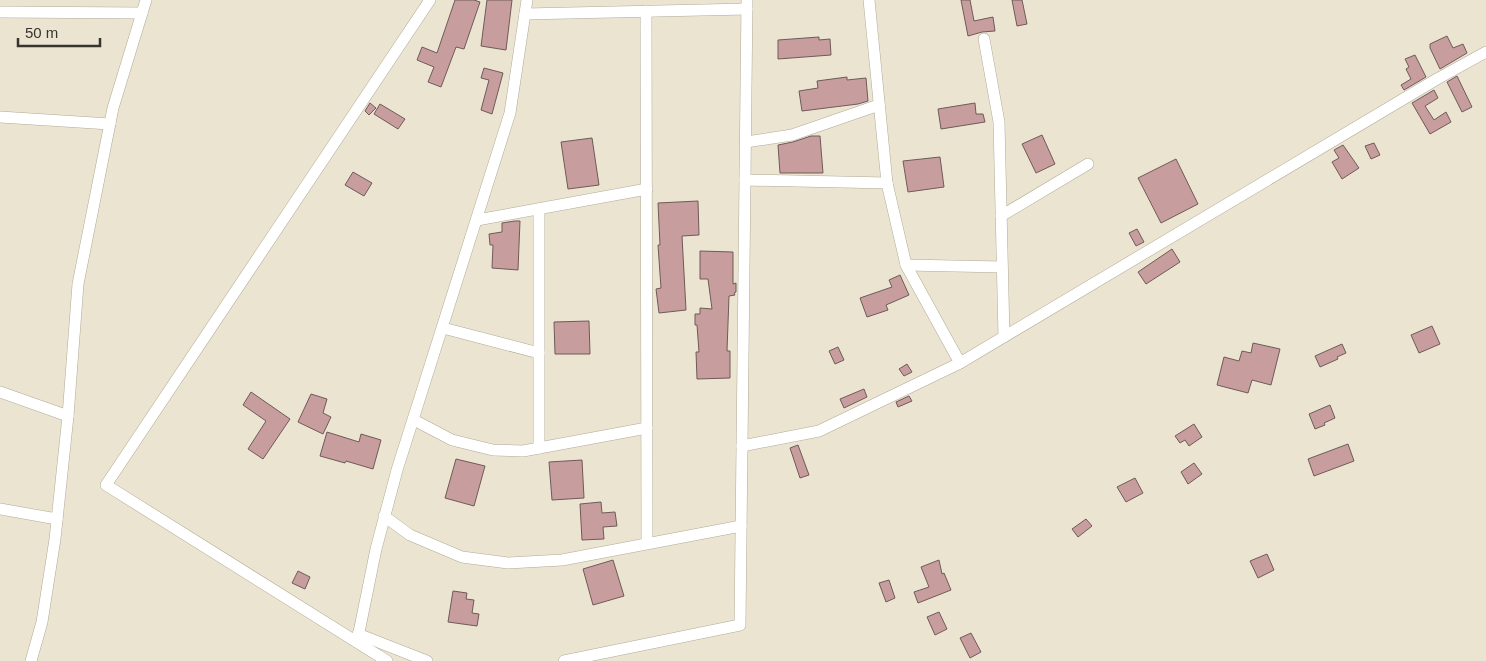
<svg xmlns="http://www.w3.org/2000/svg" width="1486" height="661" viewBox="0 0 1486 661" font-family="Arial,sans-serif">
  <rect width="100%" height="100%" fill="#ebe4d1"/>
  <g fill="#c79e9d" stroke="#6f5a59">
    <path d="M455 0H474L480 2 464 49 456 47 441 87 428 82 434 67 417 60 422 47 437 53Z"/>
    <path d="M487 0H512L506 50 481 46Z"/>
    <path d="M961 0H970L974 21 993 17 995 31 982 32 968 36Z"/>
    <path d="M1012 0H1022L1027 24 1017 26Z"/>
    <path d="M1447 36 1453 48 1463 44 1467 53 1440 69 1430 48V44Z"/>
    <path d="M819 37V40L830 39 831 55 778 59V40Z"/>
    <path d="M1415 55 1426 77 1404 90 1401 85 1411 79 1406 69 1409 67 1405 59Z"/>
    <path d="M484 68 503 73 492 114 481 110 489 80 481 78Z"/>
    <path d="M1457 76 1472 107 1462 112 1447 82Z"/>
    <path d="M847 77V80L866 78 868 101 858 104 802 111 799 91 818 88 817 81Z"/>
    <path d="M1434 90 1438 98 1425 106 1434 120 1446 112 1451 122 1430 134 1412 103Z"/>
    <path d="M370 103 376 108 369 115 365 111Z"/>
    <path d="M975 103 976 114H983L985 122 941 129 938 109Z"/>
    <path d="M380 104 405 119 398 129 374 114Z"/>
    <path d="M1042 135 1055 164 1036 173 1022 144Z"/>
    <path d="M811 136H820L823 173H780L778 145 793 142Z"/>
    <path d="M592 138 599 185 568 189 561 142Z"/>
    <path d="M1374 143 1380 155 1371 159 1365 146Z"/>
    <path d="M1343 145 1359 168 1342 179 1332 162 1339 158 1334 150Z"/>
    <path d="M940 157 944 187 908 192 903 161Z"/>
    <path d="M1176 159 1198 204 1161 223 1138 178Z"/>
    <path d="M353 172 372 183 364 196 345 185Z"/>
    <path d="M698 201 699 235 682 236 686 310 659 313 656 289 661 288 658 245H660L658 203Z"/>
    <path d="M515 221H520L518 270 492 268 493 245H490L489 234 502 232V223Z"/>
    <path d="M1137 229 1144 242 1136 246 1129 233Z"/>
    <path d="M1172 249 1180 262 1146 284 1138 272Z"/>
    <path d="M700 251 733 252V284L736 283V292L734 293 735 295 729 296 727 351H730V378L697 379 696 352H699L697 325H695V314H700V308L712 309 708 279H700Z"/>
    <path d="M900 275 909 295 886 305 888 310 867 317 860 298 892 287 889 280Z"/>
    <path d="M589 321 590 354H555L554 322Z"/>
    <path d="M1432 326 1440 344 1419 353 1411 335Z"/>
    <path d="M1253 343 1280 349 1271 385 1252 380 1248 393 1217 385 1224 357 1239 361 1242 351 1251 353Z"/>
    <path d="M1342 344 1346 353 1337 357 1338 359 1320 367 1315 356Z"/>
    <path d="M838 347 844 360 835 364 829 351Z"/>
    <path d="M907 364 912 372 904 376 899 369Z"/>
    <path d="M864 389 867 397 844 408 840 399Z"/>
    <path d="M251 392 290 419 263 459 248 449 266 421 243 405Z"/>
    <path d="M311 394 327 399 323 413 331 417 323 434 298 422Z"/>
    <path d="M909 396 912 401 898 407 896 402Z"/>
    <path d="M1330 405 1335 418 1324 423 1325 425 1315 429 1309 414Z"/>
    <path d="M1194 424 1202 437 1189 446 1185 440 1180 443 1175 436Z"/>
    <path d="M327 432 359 442 361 434 381 440 373 469 346 461 345 463 320 456Z"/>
    <path d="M1348 444 1354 461 1314 476 1308 459Z"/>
    <path d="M798 445 809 475 800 478 790 448Z"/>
    <path d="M456 459 485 466 474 506 445 498Z"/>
    <path d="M582 460 584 498 552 500 549 462Z"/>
    <path d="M1194 463 1202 474 1188 484 1181 472Z"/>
    <path d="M1135 478 1143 493 1126 502 1117 487Z"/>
    <path d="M601 502 602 513 615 512 617 526 603 527 604 539 582 540 580 504Z"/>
    <path d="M1086 519 1092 526 1078 537 1072 529Z"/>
    <path d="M1267 554 1274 570 1258 578 1250 561Z"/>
    <path d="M613 560 624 596 593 605 583 569Z"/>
    <path d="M939 560 942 574 944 573 951 590 918 603 914 592 929 587 921 567Z"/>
    <path d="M298 571 310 577 305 589 292 583Z"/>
    <path d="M889 580 895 598 886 602 879 583Z"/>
    <path d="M453 591 467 593 466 599 474 600 472 613 479 614 477 626 448 622Z"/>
    <path d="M939 612 947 629 935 635 927 617Z"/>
    <path d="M971 633 981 652 970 658 960 638Z"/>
  </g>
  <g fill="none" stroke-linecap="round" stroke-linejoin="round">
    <g stroke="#b0aa97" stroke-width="12">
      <g id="street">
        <path d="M869 0 887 183"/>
        <path d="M646 11 647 543"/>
        <path d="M0 12 142 13"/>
        <path d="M525 14 747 9"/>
        <path d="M984 39 999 122 1004 337"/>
        <path d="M0 117 110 124"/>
        <path d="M746 142 792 135 879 105"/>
        <path d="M1001 216 1088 164"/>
        <path d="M477 220 647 189"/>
        <path d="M906 265 1002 267"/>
        <path d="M443 328 539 353"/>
        <path d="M960 363 1437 79 1486 52"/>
        <path d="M0 392 68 416"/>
        <path d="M414 420 452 440 493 450 523 451 647 428"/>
        <path d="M742 446 819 431 960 363 906 265 887 183 745 180"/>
        <path d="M539 448V209"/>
        <path d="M0 509 57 519"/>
        <path d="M384 516 410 535 462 557 508 563 562 560 741 526"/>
        <path d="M358 634 427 661"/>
        <path d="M357 642 376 549 397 470 510 113 527 0"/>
        <path d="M31 661 42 622 55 539 68 416 78 284 113 108 146 0"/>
        <path d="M387 661 106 485 430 0"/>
        <path d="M564 661 740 625 747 0"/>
      </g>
    </g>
    <use href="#street" stroke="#fff" stroke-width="11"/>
  </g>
  <path d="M18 38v8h82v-8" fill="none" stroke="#36342c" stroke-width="2.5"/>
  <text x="25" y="38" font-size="15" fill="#36342c" stroke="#ebe4d1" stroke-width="4" paint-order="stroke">50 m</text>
</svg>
